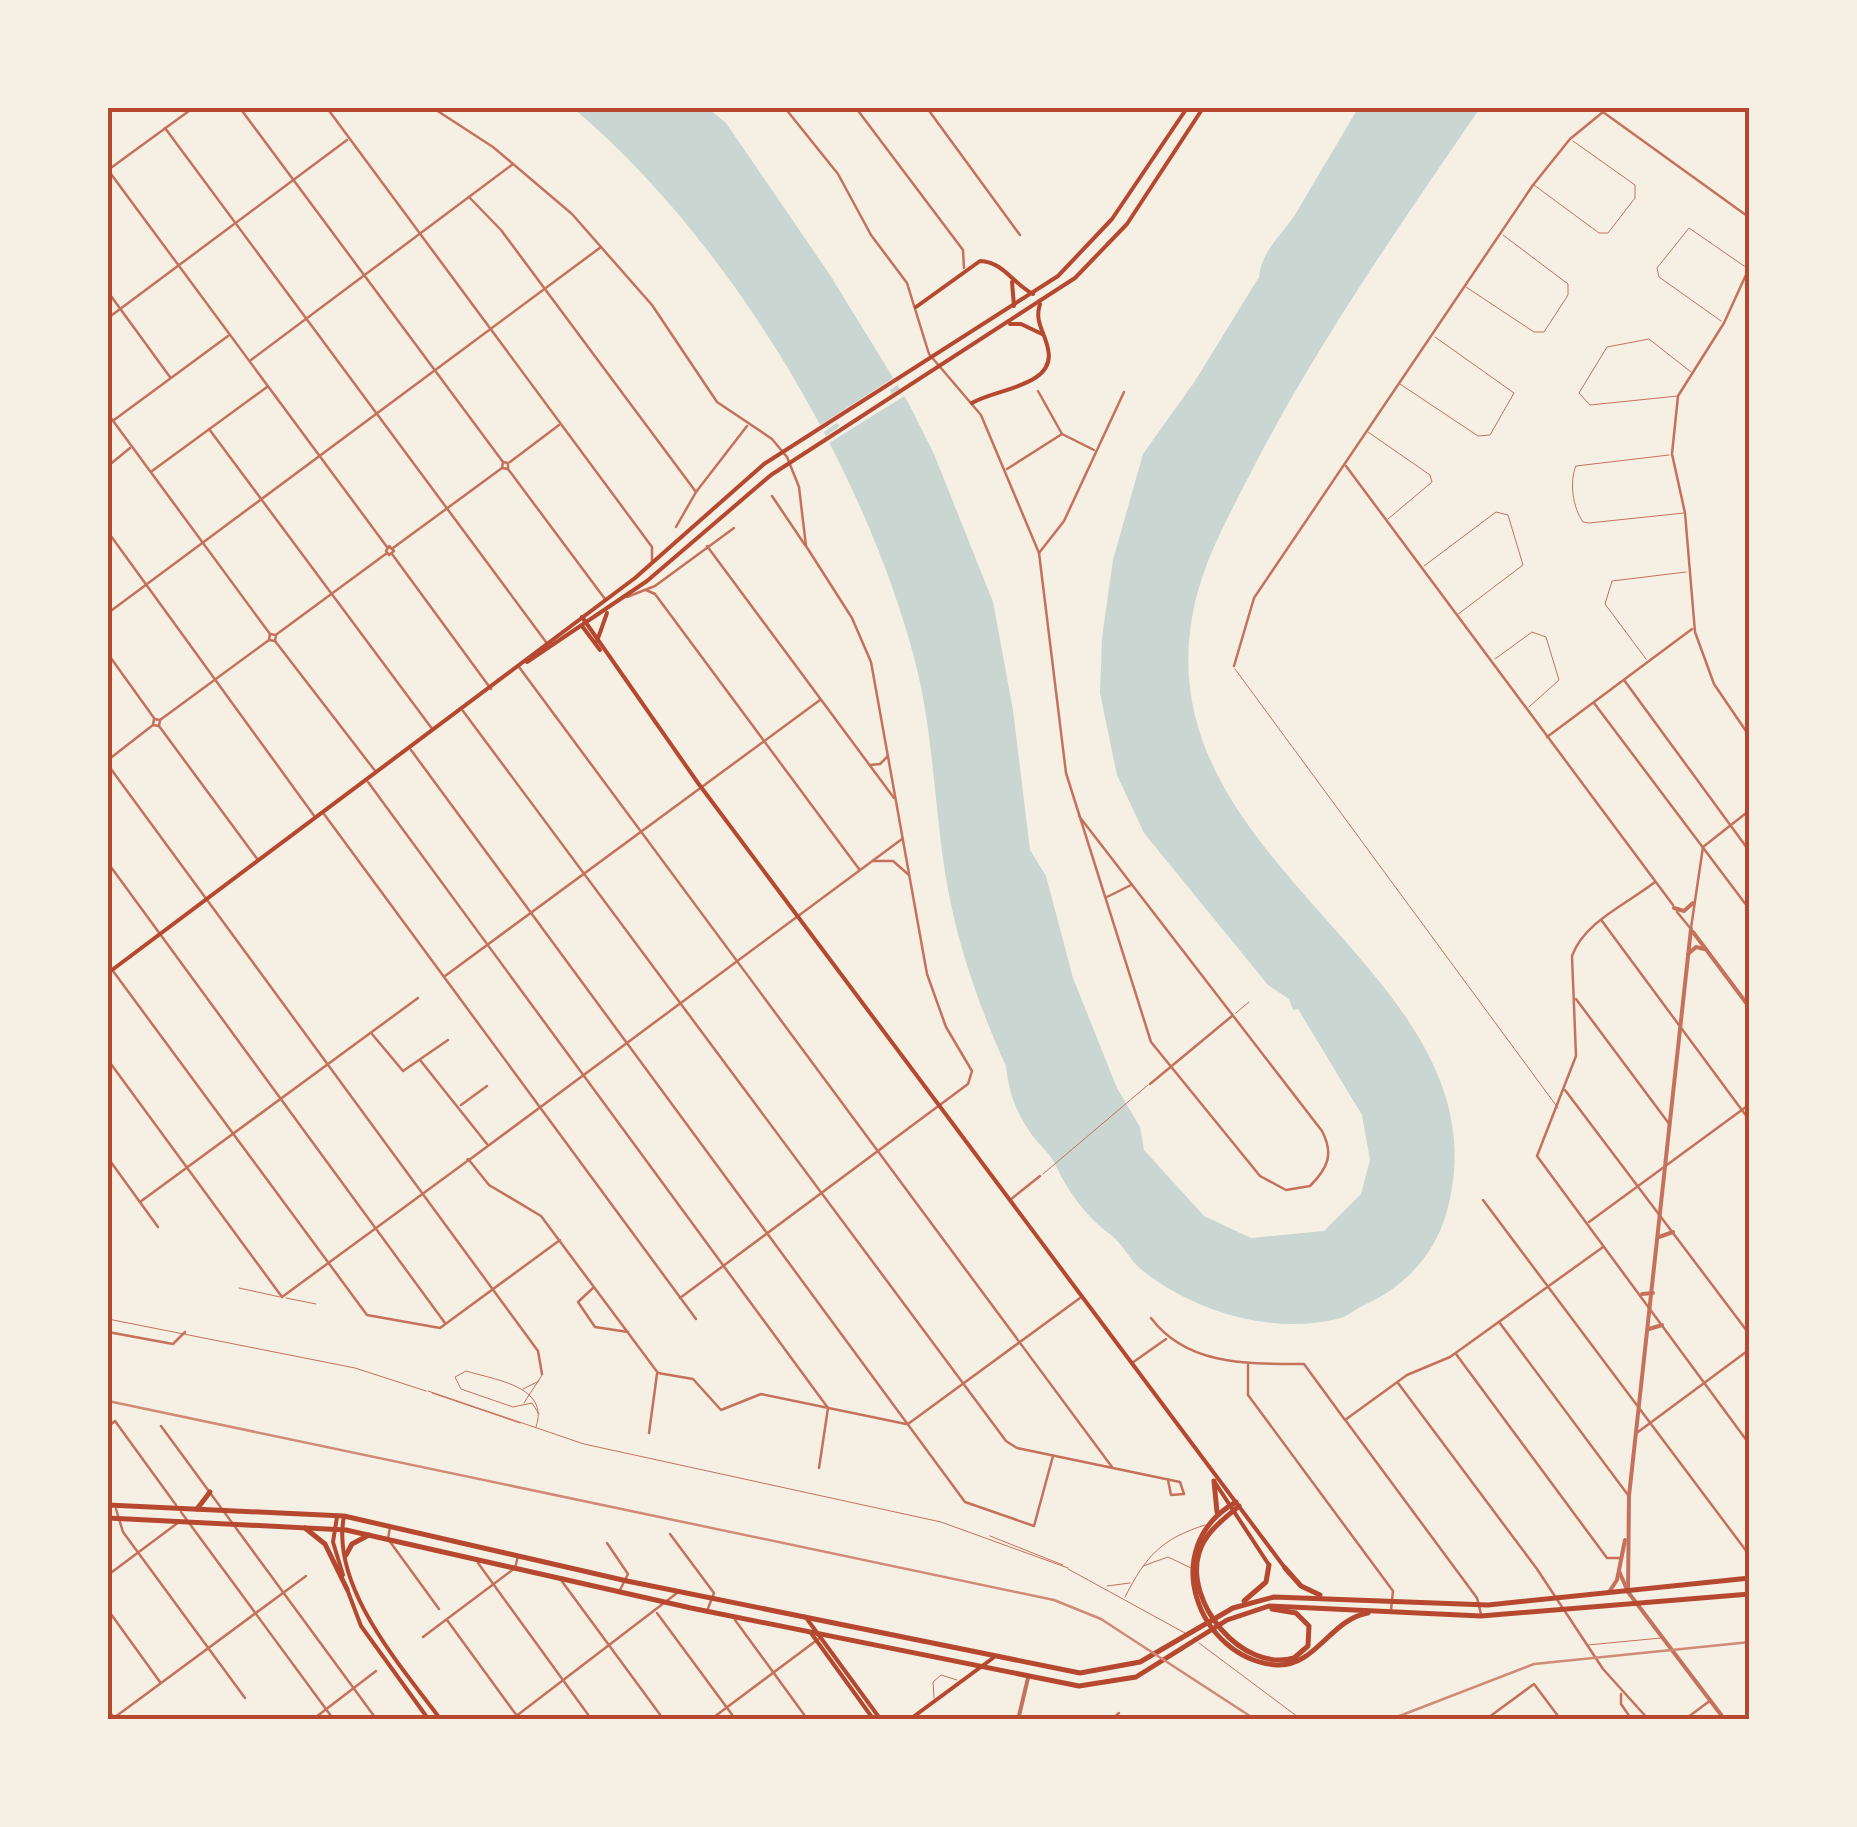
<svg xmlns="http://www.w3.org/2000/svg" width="1857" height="1827" viewBox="0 0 1857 1827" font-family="'DM Sans',sans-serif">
  <rect width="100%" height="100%" fill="#f6efe4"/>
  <path fill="#c9d6d2" d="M573 108H708L726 123 830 275 908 402 934 454 993 602 1013 710 1030 850 1046 876 1073 978 1117 1088 1140 1127 1144 1150 1204 1216 1251 1238 1324 1231 1361 1194 1370 1160 1362 1115 1298 1009 1293 1010 1289 999 1268 985 1144 833 1117 775 1100 693 1102 638 1113 560 1143 454 1195 381 1259 277C1262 248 1285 233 1298 210 1318 175 1338 143 1358 108H1480C1398 228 1314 348 1248 478 1225 523 1200 568 1192 618 1148 871 1511 974 1447 1211 1435 1255 1404 1288 1362 1306 1354 1310 1347 1317 1337 1319 1271 1335 1193 1311 1142 1270 1130 1261 1124 1245 1111 1235 1086 1217 1068 1192 1055 1164 1050 1153 1040 1146 1032 1135 1016 1113 1009 1093 1006 1066 985 1021 962 957 952 909 934 828 936 742 915 661 864 466 728 238 573 108Z"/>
  <path fill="#f6efe4" d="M898 375 902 382 890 390 891 394 905 386 909 393 826 445 823 438 840 426 837 423 821 434 817 427Z"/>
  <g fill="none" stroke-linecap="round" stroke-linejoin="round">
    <g stroke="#c5725c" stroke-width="1">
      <path d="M1534 185 1599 233H1608L1635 198V185L1573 141"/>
      <path d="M1466 287 1534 332H1544L1568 295V284L1503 235"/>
      <path d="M1721 321 1659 277 1657 268 1689 228 1747 268"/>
      <path d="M1400 384 1478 436 1490 435 1514 393 1435 337"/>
      <path d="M1678 396 1590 405 1579 393 1607 347 1649 339 1691 372"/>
      <path d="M1368 432 1430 475 1432 482 1388 519"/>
      <path d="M1669 455 1576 466C1569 482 1573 508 1583 522L1589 523 1684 513"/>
      <path d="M1424 566 1496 512 1508 515 1523 565 1457 615"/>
      <path d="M1495 659 1532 632 1546 637 1559 680 1529 707"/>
      <path d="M1646 659 1605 604 1612 581 1686 572"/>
      <path d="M1235 669 1558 1108"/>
      <path d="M1236 1013 1249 1002"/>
      <path d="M239 1288 280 1297"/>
      <path d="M286 1298 316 1304"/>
      <path d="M108 1319 355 1368 426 1391"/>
      <path d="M523 1389 539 1381"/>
      <path d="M428 1391 584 1444 941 1522 1068 1568"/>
      <path d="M432 1393 520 1423"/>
      <path d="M524 1403 542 1375"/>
      <path d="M536 1427C550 1386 495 1380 466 1371L455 1377 461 1389 513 1407 532 1403 539 1414"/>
      <path d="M990 1536 1063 1565"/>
      <path d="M1143 1566 1168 1557 1191 1568"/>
      <path d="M1068 1569 1185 1633"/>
      <path d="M1107 1586 1130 1583"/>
      <path d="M1125 1597C1146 1556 1161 1539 1205 1525"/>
      <path d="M1199 1643 1302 1720"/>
      <path d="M1588 1645 1661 1638"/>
      <path d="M934 1698 933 1682 941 1675 957 1680"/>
    </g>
    <path stroke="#c5725c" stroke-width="1" d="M1043 1174 1148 1085"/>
    <g stroke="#c5725c" stroke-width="2.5">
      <path d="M193 108 108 170 387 547"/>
      <path d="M240 108 503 462"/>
      <path d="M327 108 652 547V561"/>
      <path d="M433 108 493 147 572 214 652 305 717 402 772 439 787 457 799 487 806 546 852 618 871 662 927 974 946 1027 972 1071 968 1084 680 1298"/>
      <path d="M785 108 838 174 871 235 907 283 929 354 981 415 1039 553 1066 773 1151 1042 1260 1176 1286 1190 1310 1186C1328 1168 1334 1154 1322 1131L1079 816"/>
      <path d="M856 108 963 250 964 268"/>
      <path d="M927 108 1020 235"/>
      <path d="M165 128 546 642"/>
      <path d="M469 197 501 230 696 492"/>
      <path d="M1750 266 1724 323 1678 396 1672 454 1685 513 1695 632 1714 684 1750 737"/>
      <path d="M108 292 170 377"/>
      <path d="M108 318 347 140"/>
      <path d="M251 360 513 164"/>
      <path d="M1038 391 1062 434 1094 450"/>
      <path d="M108 414 270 634"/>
      <path d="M114 420 228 336"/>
      <path d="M209 429 433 730"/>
      <path d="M510 462 559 425"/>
      <path d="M108 466 130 448"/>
      <path d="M1346 466 1673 905"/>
      <path d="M508 469 605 599"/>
      <path d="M1007 469 1062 434"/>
      <path d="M152 471 267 387"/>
      <path d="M772 496 805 545"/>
      <path d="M676 527 696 492 747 426"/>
      <path d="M108 532 315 817"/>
      <path d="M389 546 394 551 389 555 386 551Z"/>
      <path d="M707 546 894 798"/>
      <path d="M393 548 502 468 508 469V463L503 462 502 468"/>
      <path d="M1039 553 1064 521 1124 392"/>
      <path d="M392 554 491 689"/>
      <path d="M646 590 655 594 859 869"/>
      <path d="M627 597 655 586 734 528"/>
      <path d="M108 613 601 247"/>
      <path d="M277 634 387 553"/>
      <path d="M275 641 376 772"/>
      <path d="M108 654 154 718"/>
      <path d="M1234 666 1254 598 1533 185 1570 139 1603 112 1750 218"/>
      <path d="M519 667 1112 1467"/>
      <path d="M1624 680 1750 852"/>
      <path d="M1594 703 1750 910"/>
      <path d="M463 711 1006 1441 1017 1448 1180 1482 1184 1494 1171 1495 1168 1480"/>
      <path d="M160 720 269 640 270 634 276 635 275 641 269 640"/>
      <path d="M159 726 258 860"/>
      <path d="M1547 737 1692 629"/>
      <path d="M411 750 965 1502 1034 1526 1053 1456"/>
      <path d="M108 760 153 725 159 726 160 720 154 719 153 725"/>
      <path d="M108 765 538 1351 542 1374"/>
      <path d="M870 765 880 764 888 756"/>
      <path d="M368 782 828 1408 819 1468"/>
      <path d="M324 814 696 1319"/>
      <path d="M873 861H893L909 875"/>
      <path d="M108 863 445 1323"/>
      <path d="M1655 882C1627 904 1584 922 1572 956L1576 1056 1537 1156 1750 1445"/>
      <path d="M1107 897 1131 885"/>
      <path d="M1677 912 1691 929"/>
      <path d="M1602 921 1750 1121"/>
      <path d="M1691 928 1703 847 1750 810"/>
      <path d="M113 971 367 1315 440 1328 560 1240"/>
      <path d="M445 976 820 700"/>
      <path d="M1576 999 1670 1125"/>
      <path d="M372 1034 403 1071 448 1040"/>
      <path d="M108 1060 282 1297 466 1162"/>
      <path d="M420 1060 487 1144"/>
      <path d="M1150 1084 1232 1016"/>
      <path d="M1565 1090 1750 1335"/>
      <path d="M461 1105 487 1086"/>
      <path d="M108 1158 158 1227"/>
      <path d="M1010 1200 1040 1176"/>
      <path d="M1483 1200 1750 1556"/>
      <path d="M140 1202 418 998"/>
      <path d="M1589 1222 1750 1104"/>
      <path d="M593 1288 578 1302 595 1327 628 1332"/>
      <path d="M1151 1318C1187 1366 1248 1364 1304 1364L1345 1420 1407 1375 1450 1357 1603 1247"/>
      <path d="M1499 1322 1628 1495"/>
      <path d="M108 1332 173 1344 185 1332"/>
      <path d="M1456 1354 1607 1558H1620"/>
      <path d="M1132 1363 1166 1339"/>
      <path d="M1248 1365V1395L1393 1591 1391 1610"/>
      <path d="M658 1373 541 1216 489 1185 469 1160 902 839"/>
      <path d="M658 1373 693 1379 721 1410 761 1394 906 1424"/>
      <path d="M1398 1383 1537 1569 1603 1669 1649 1720"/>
      <path d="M1346 1421 1477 1598 1481 1614"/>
      <path d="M908 1424 1080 1298"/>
      <path d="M161 1426 377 1720"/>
      <path d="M108 1427 115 1421 176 1505"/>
      <path d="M1638 1432 1750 1349"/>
      <path d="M649 1433 657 1374"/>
      <path d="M116 1509 123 1532 245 1698"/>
      <path d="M181 1512 334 1720"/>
      <path d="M390 1527 388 1539 439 1609"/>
      <path d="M670 1534 714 1593 707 1611"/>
      <path d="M607 1543 628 1574 619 1592"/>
      <path d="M478 1563 592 1720"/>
      <path d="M108 1575 179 1522"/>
      <path d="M561 1580 664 1720"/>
      <path d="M108 1610 160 1682"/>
      <path d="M657 1613 736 1720"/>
      <path d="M447 1620 520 1720"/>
      <path d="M735 1620 808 1720"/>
      <path d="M423 1637 515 1568 518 1556"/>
      <path d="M1621 1694V1704L1632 1720"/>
      <path d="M108 1709 115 1720"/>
      <path d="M111 1720 306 1576"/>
      <path d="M312 1720 376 1671"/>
      <path d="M511 1720 677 1593"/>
      <path d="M710 1720 821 1637"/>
      <path d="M1111 1720 1119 1713"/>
      <path d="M1485 1720 1534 1684 1561 1720"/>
      <path d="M1684 1720 1711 1700"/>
      <path d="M1743 1720 1750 1714"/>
    </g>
    <g stroke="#c5725c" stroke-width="4">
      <path d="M1674 908 1684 911 1693 903"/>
      <path d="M1693 932 1750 1008"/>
      <path d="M1688 954 1696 947 1704 949"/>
      <path d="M468 1160H469"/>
      <path d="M1659 1237 1673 1232"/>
      <path d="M1642 1294 1653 1293"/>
      <path d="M1649 1329 1662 1325"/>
      <path d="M1619 1571 1628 1592 1725 1720"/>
      <path d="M1609 1592 1617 1580 1625 1540"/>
      <path d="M1628 1592 1629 1496 1691 929"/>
      <path d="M1018 1720 1028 1678"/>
    </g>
    <g stroke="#b5482f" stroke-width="4">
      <path d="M1012 282 1014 306"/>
      <path d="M916 307 980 261C1004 262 1012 283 1033 294"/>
      <path d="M1010 324H1021L1042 334"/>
      <path d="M972 403C995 389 1057 386 1048 349 1045 332 1034 322 1040 304"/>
      <path d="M582 617 698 783 1285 1568"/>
      <path d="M582 626 600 650"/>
      <path d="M597 641 607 613"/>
      <path d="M527 662 647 581 771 475 1075 278 1127 224 1203 108"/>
      <path d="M108 973 635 578 764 464 1058 276 1112 219 1187 108"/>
      <path d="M1214 1481 1269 1565"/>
      <path d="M344 1516C330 1587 402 1667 441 1720"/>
      <path d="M337 1517 333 1542 343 1575"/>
      <path d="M347 1589 361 1626 429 1720"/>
      <path d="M807 1619 881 1720"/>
      <path d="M811 1633 874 1720"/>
      <path d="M909 1720 993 1658"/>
    </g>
    <g stroke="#b5482f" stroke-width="5">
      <path d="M1214 1481 1217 1512"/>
      <path d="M1236 1502C1156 1547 1198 1659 1277 1665 1315 1667 1331 1619 1368 1613"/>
      <path d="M108 1505 344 1516 627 1581 1080 1673 1140 1662 1233 1608 1274 1597 1488 1605 1750 1578"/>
      <path d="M1239 1506C1223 1520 1205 1532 1199 1553 1184 1602 1242 1673 1294 1658L1308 1646 1309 1626 1296 1613 1272 1609"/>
      <path d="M197 1509 210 1492"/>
      <path d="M108 1518 346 1530 691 1608 1079 1686 1136 1677 1227 1620 1269 1606 1481 1616 1750 1594"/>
      <path d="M305 1528 325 1544 347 1589"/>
      <path d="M346 1555 352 1544 369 1535"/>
      <path d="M1285 1568 1301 1586 1320 1595"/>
      <path d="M1244 1601 1266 1582 1269 1565"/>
    </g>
    <g stroke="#cf8b77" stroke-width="2.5">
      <path d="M108 1401 1054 1600 1101 1619 1256 1720"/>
      <path d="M1389 1720 1534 1664 1750 1642"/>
    </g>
  </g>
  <rect width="1857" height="1827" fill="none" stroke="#f6efe4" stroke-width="220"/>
  <rect x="110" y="110" width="1637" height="1607" fill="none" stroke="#b5482f" stroke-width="4"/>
</svg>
